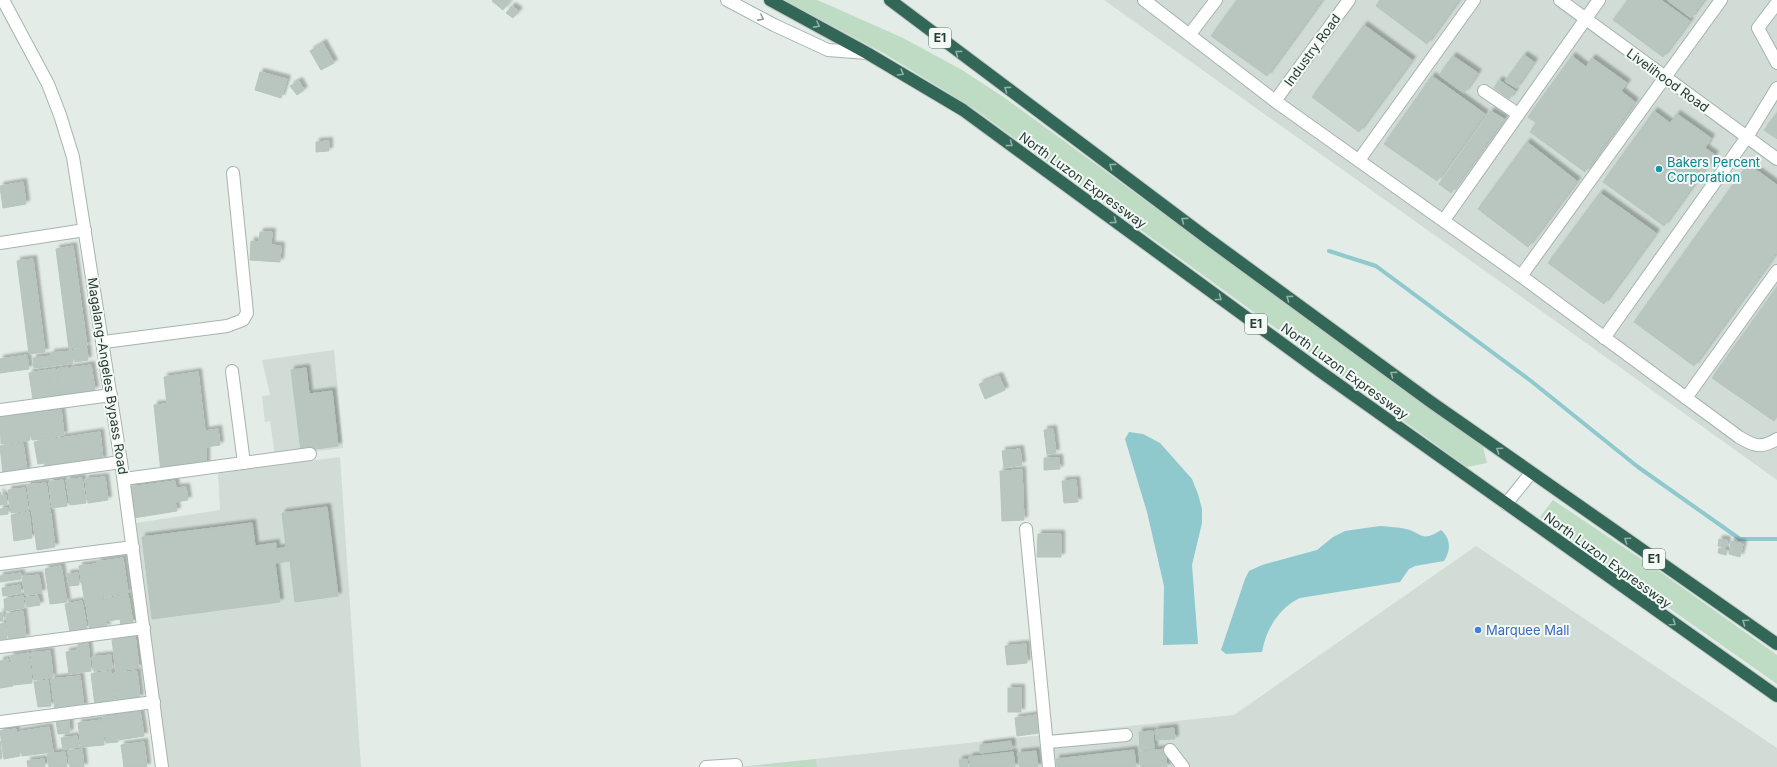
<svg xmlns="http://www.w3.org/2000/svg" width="1777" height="767" viewBox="0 0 1777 767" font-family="Inter,sans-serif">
  <defs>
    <filter id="shadow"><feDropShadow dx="3.5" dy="-3.5" stdDeviation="1" flood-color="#0004"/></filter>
  </defs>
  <rect width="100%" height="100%" fill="#e3ece7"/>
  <g fill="#d1dcd6">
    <path d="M1104 0H1777V480L1561 325Z"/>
    <path d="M334 350 343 448 275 456 270 421 265 422 262 396 270 395 262 360Z"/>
    <path d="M340 457 361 767H168L136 523 220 510 218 473Z"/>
    <path d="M1476 546 1777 748V767H739L1234 715Z"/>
  </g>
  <g fill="#bedbc3">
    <path d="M784 0H817L831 6 903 38 962 70 1005 98 1483 447 1487 463 1467 467 973 108 885 54Z"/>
    <path d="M1553 500 1659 571 1777 655V684L1540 517Z"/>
    <path d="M816 759 817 767 751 766Z"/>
  </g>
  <g fill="#8fc8cd">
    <path d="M1129 432 1143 434 1160 443 1192 479 1198 494 1202 509V523L1192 565 1198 644 1163 645 1164 586 1147 512 1125 439Z"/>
    <path d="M1380 526C1389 527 1398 527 1406 529 1423 533 1421 543 1441 530 1451 539 1451 550 1444 561L1415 566 1409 569 1400 582 1300 598C1279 608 1266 629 1262 652L1226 654 1221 650 1245 579 1249 571 1262 565 1317 550 1333 537 1345 531Z"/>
  </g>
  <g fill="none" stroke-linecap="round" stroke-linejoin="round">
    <path stroke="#8fc8cd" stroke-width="4" d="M1329 251 1376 266 1531 381 1638 467 1740 539H1777"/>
  </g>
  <g fill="#b9c6c0" stroke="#b6c5be" filter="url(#shadow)">
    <path d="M494 0H511L503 10 492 1Z"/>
    <path d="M1237 0H1322L1267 76 1211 36Z"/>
    <path d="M1380 0H1459L1427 44 1376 6Z"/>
    <path d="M1628 0H1661L1690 21 1663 57 1613 20Z"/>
    <path d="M1667 0H1704L1691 18Z"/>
    <path d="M512 6 519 11 513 18 506 13Z"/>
    <path d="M1364 25 1412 60 1359 132 1312 97Z"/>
    <path d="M323 43 334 63 321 70 310 51Z"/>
    <path d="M1524 55 1534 62 1516 88 1505 81Z"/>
    <path d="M1453 56 1478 73 1464 93 1439 75Z"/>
    <path d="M1572 56 1586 67 1592 58 1627 83 1621 91 1635 102 1585 172 1530 132 1536 123 1528 117Z"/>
    <path d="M260 72 287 79 281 98 255 90Z"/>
    <path d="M1432 76 1485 114 1437 181 1384 144Z"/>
    <path d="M1499 80 1515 91 1509 99 1494 88Z"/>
    <path d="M299 81 304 90 297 95 290 86Z"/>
    <path d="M1491 111 1504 119 1451 193 1439 184Z"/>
    <path d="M1654 111 1670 123 1677 114 1711 138 1705 148 1715 155 1664 226 1603 182Z"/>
    <path d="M1777 113V139L1764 130Z"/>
    <path d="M329 141V151L316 152V142Z"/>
    <path d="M1527 142 1577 181 1528 247 1478 209Z"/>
    <path d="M1748 164 1777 185V252L1694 366 1634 322Z"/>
    <path d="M23 182 26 204 3 208 0 186Z"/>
    <path d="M1600 193 1656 233 1604 304 1548 263Z"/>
    <path d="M260 232H272L271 245 281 246 280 262 250 260 251 241 259 242Z"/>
    <path d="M73 246 87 346 69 349 56 249Z"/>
    <path d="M33 259 45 352 29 354 17 261Z"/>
    <path d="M1777 287V416L1774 421 1712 378Z"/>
    <path d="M87 348 88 360 75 362 73 350Z"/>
    <path d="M72 351 73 363 53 366 51 353Z"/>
    <path d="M27 355 29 369 0 373V359Z"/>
    <path d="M51 356 53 366 34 368 33 358Z"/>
    <path d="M91 365 95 390 73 394 70 368Z"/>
    <path d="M68 367 72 394 60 396 57 369Z"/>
    <path d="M306 368 309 394 332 391 338 446 301 451 291 370Z"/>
    <path d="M56 369 60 396 52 397 48 370Z"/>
    <path d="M47 370 51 398 33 400 29 373Z"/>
    <path d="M198 372 205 431 218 429 220 445 206 447V466L161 472 154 405 167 404 164 377Z"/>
    <path d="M999 376 1005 390 985 399 979 384Z"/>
    <path d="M61 409 64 435 53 437 50 411Z"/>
    <path d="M48 411 52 438 32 440 28 414Z"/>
    <path d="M26 413 30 440 1 444 0 416Z"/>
    <path d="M1053 429 1056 453 1047 454 1044 430Z"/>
    <path d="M100 432 103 460 45 468 44 463 38 464 34 442Z"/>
    <path d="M23 443 27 471 3 474 0 446Z"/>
    <path d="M1020 449 1022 465 1004 468 1002 451Z"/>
    <path d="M1044 458H1059L1060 469 1044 470Z"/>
    <path d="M1022 470 1024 520 1002 521 1000 471Z"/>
    <path d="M105 477 108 500 88 503 85 479Z"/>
    <path d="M82 478 86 503 70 505 66 480Z"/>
    <path d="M63 480 67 506 52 508 49 482Z"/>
    <path d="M1076 480 1078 502 1064 503 1062 481Z"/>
    <path d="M175 481 176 488 186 487 188 500 175 502 177 511 133 518 129 487Z"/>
    <path d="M46 483 50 508 31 511 27 485Z"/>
    <path d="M25 488 28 510 11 513 8 490Z"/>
    <path d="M0 492 2 496 6 495 7 504 0 505Z"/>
    <path d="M327 507 338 596 295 602 290 561 275 563 280 602 152 619 142 537 252 523 255 546 276 543V549L286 547 282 513Z"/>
    <path d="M8 508V514L0 515V509Z"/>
    <path d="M50 509 55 547 37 550 32 512Z"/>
    <path d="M29 512 32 538 14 541 11 515Z"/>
    <path d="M1038 534H1061V557H1037Z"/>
    <path d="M1719 539 1727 540 1726 547 1718 546Z"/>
    <path d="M1731 541 1743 544 1740 557 1729 554Z"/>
    <path d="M1719 548 1727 550 1726 555 1718 553Z"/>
    <path d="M123 558 128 593 103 597 97 562Z"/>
    <path d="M96 564 102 600 85 603 79 566Z"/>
    <path d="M61 566 67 602 50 604 45 569Z"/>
    <path d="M21 573V579L0 582V576Z"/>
    <path d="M78 573 79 585 69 586 67 574Z"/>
    <path d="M39 575 42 593 25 595 22 577Z"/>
    <path d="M20 585 21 593 3 596 2 588Z"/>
    <path d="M128 595 133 623 121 625 120 619 108 621 104 599Z"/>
    <path d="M23 596 24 608 5 611 4 599Z"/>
    <path d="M38 596 40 605 27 607 25 598Z"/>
    <path d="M82 601 87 629 70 632 65 604Z"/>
    <path d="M103 601 107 627 90 630 86 604Z"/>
    <path d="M23 611 26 638 9 640 6 614Z"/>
    <path d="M2 612 3 621H0V613Z"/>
    <path d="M5 623 7 639 0 640V624Z"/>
    <path d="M135 636 139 668 116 671 112 640Z"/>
    <path d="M88 643 91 671 69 674 66 652 78 650V644Z"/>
    <path d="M1026 644 1027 663 1007 665 1005 646Z"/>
    <path d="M50 651 53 677 34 680 31 653Z"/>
    <path d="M29 653 32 683 14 685 10 656Z"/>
    <path d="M111 655 112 669 94 671 92 657Z"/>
    <path d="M8 659 13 686 0 688V661Z"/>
    <path d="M111 671 115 702 95 705 91 674Z"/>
    <path d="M137 671 140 698 117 701 113 673Z"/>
    <path d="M80 676 84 707 55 711 51 679Z"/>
    <path d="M48 680 51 706 38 707 34 682Z"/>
    <rect x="1008" y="688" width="13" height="24"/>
    <path d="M140 711 144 736 119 740 116 714Z"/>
    <path d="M115 715 118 742 106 743 103 716Z"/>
    <path d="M1037 715 1039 733 1017 736 1015 718Z"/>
    <path d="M69 720 70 733 58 734 56 721Z"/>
    <path d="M102 720 104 745 81 747 78 723Z"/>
    <path d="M49 727 53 752 22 756 18 732Z"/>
    <path d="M1174 728 1175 739 1156 740 1155 730Z"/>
    <path d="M16 729 20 756 4 759 0 731Z"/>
    <path d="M1153 731 1154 749 1140 750 1139 732Z"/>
    <path d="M77 736 79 747 63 749 61 738Z"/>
    <path d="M0 741 2 758 0 759Z"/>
    <path d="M1011 741 1012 749 980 753V745Z"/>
    <path d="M144 742 147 767H124L121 745Z"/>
    <path d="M82 749 84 767H70L68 751Z"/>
    <path d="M1165 749 1167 767H1141L1139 752Z"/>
    <path d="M1134 750 1136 767H1057L1056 759Z"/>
    <path d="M1036 751 1038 767H1020L1018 753Z"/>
    <path d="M65 752 67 767H49L47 754Z"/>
    <path d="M1013 752 1015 767H970L969 757Z"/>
    <path d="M44 759 45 767H28L27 761Z"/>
    <path d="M967 759 968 767H960L959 760Z"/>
  </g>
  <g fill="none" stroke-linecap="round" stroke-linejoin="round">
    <g stroke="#a6b4ae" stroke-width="14">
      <g id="minor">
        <path d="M3 0 48 84 60 115 73 157 121 462 162 767"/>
        <path d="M727 0 774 25 828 50 867 53"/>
        <path d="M1144 0 1275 101 1521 276 1739 437C1754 446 1761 449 1777 439"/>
        <path d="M1560 0 1777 159"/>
        <path d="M1777 3 1758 28 1777 63"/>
        <path d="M1190 34 1216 0"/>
        <path d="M1484 91 1518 114"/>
        <path d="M1275 101 1349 0"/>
        <path d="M1359 160 1474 0"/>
        <path d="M1444 220 1599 0"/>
        <path d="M0 243 85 230"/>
        <path d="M1521 276 1721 0"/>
        <path d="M1604 338 1747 137 1777 88"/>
        <path d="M104 342 227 326 243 320 247 313 233 173"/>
        <path d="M232 371 244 463"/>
        <path d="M1686 398 1777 271"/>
        <path d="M0 410 111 395"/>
        <path d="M0 479 121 462"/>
        <path d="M124 479 310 454"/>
        <path d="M1506 504 1531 473"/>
        <path d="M1026 529 1049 767"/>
        <path d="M0 564 133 547"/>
        <path d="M0 647 144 628"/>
        <path d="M0 722 154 702"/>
        <path d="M1048 742 1126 735"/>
        <path d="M1170 750 1183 767"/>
        <path d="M706 767 736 765"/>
      </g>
    </g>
    <g stroke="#c2c8c6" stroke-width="14">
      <g id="highway">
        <path d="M770 0 867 53 963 110 1321 372 1777 696"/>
        <path d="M890 0 1207 238 1431 402 1777 644"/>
      </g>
    </g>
    <use href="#minor" stroke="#fff" stroke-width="12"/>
    <use href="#highway" stroke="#326657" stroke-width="12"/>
  </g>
  <defs><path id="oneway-chevron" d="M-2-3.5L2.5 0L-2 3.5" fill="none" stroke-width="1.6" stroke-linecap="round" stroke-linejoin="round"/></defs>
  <use stroke="#929e9a" href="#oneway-chevron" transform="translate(761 18) rotate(28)"/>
  <g stroke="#93b0a6">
    <use href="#oneway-chevron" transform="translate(817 25) rotate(28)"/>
    <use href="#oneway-chevron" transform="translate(958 53) rotate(-143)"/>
    <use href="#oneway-chevron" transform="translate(901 73) rotate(31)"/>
    <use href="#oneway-chevron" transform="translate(1007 89) rotate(-144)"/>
    <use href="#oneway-chevron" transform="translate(1010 144) rotate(36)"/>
    <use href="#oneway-chevron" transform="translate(1112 166) rotate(-144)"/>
    <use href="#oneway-chevron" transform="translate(1184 220) rotate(-143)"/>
    <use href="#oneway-chevron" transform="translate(1114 221) rotate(36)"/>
    <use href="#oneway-chevron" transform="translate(1219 298) rotate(36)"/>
    <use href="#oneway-chevron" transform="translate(1289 298) rotate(-144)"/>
    <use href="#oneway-chevron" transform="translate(1393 374) rotate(-144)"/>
    <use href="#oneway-chevron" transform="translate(1499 450) rotate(-145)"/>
    <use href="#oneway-chevron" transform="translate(1627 540) rotate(-145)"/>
    <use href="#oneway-chevron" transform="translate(1745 622) rotate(-145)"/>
    <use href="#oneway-chevron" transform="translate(1673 623) rotate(35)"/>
  </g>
  <circle fill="#0f9aa8" stroke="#f4f9f6" stroke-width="1.5" cx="1659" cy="169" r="4"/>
  <circle fill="#3f7fe0" stroke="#f4f9f6" stroke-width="1.5" cx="1478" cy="630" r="4"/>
  <g text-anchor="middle" stroke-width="4" stroke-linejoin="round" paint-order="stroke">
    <g fill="#f4f9f6" stroke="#62756e" stroke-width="1">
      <rect x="929" y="28" width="22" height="20" rx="3"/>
      <rect x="1245" y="314" width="22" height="20" rx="3"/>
      <rect x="1643" y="549" width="22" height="20" rx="3"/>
    </g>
    <g font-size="12" font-weight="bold" fill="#243c34">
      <text x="940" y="42">E1</text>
      <text x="1256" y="328">E1</text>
      <text x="1654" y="563">E1</text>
    </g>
    <g font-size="13" fill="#243c34" stroke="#f4f9f6">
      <text transform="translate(1312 50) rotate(-54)" y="5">Industry Road</text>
      <text transform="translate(1668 80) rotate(36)" y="5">Livelihood Road</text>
      <text transform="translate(1083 180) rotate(36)" y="5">North Luzon Expressway</text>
      <text transform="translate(1345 371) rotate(36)" y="5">North Luzon Expressway</text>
      <text transform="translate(108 376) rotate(81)" y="5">Magalang-Angeles Bypass Road</text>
      <text transform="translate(1608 560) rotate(36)" y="5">North Luzon Expressway</text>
    </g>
    <g font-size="13" fill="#0d838f" stroke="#f4f9f6" text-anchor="start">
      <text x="1667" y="167">Bakers Percent<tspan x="1667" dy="15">Corporation</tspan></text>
    </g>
    <g font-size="13" fill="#366cbe" stroke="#f4f9f6" text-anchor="start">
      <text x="1486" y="635">Marquee Mall</text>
    </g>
  </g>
</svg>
